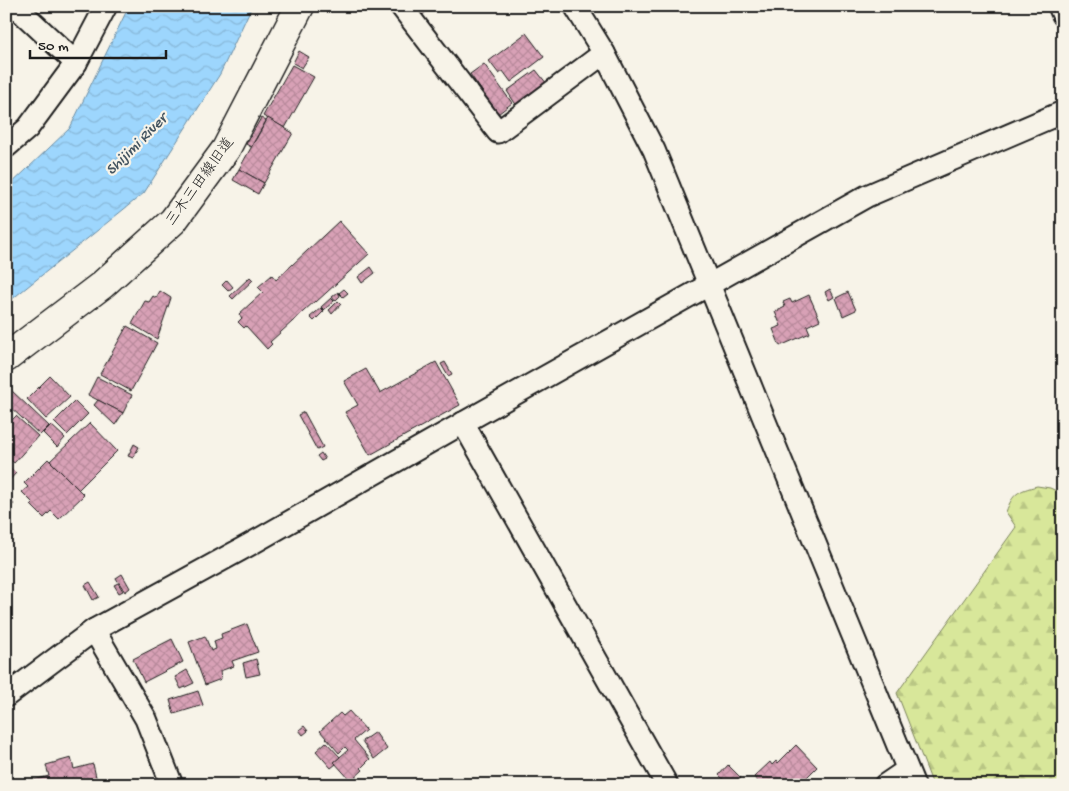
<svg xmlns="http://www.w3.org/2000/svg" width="1069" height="791" viewBox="0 0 1069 791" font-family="'Gochi Hand','Klee One',sans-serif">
  <defs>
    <pattern id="forest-firs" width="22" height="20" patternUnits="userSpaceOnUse" patternTransform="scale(1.25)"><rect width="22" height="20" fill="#d8e79a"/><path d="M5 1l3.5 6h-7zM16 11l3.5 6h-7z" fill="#b9c684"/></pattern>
    <pattern id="water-waves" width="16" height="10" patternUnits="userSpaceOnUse" patternTransform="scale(1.25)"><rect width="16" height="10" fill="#9dd6fd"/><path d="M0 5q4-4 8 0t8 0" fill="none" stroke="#87b7d8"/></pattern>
    <pattern id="building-cross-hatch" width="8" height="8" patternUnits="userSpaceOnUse" patternTransform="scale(1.25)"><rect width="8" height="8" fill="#d8a1b6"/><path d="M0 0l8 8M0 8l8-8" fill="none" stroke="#b98a9c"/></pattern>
  </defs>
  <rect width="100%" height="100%" fill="#f7f3e8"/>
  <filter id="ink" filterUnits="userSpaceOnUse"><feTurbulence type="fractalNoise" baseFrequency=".02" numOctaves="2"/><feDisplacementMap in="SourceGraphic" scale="10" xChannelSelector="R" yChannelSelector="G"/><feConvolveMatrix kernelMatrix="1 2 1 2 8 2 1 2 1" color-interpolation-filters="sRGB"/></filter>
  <g filter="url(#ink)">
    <path fill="url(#forest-firs)" stroke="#7a825b" d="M1037 486 1050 488 1063 494V785H933L897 693 1016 527 1006 512C1013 493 1018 491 1037 486Z"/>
    <path fill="url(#water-waves)" stroke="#698ca3" d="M129 6H252L220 74 144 193 6 304V189L70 128Z"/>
    <g fill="url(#building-cross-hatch)" stroke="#1c1c1c">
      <path d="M415 6H434L422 15Z"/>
      <path d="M526 33 544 57 511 82 503 71 499 74 489 61Z"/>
      <path d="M299 51 309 57 302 68 293 63Z"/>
      <path d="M484 64 512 103 498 114 470 74Z"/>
      <path d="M292 65 314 77 285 128 263 116Z"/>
      <path d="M536 70 547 84 517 106 507 91Z"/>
      <path d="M261 118 266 121 251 147 246 144Z"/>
      <path d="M268 118 293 133 264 183 239 169Z"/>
      <path d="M239 169 264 183 258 194 233 180Z"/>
      <path d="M339 221 369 254 316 302 315 301 270 342 272 344 267 349 246 326 244 328 238 322 242 318 239 314 263 292 258 287 272 275 276 280Z"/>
      <path d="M371 267 375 273 362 283 358 277Z"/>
      <path d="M250 277 253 280 233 299 230 296Z"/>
      <path d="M227 280 233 287 228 291 222 285Z"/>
      <path d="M344 289 348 293 343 297 339 293Z"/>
      <path d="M830 289 834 297 829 300 825 292Z"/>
      <path d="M160 291 171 298 157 339 132 324 145 301 149 302 153 296 156 298Z"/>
      <path d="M338 292 340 296 335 301 332 297Z"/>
      <path d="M848 292 856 310 843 316 836 298Z"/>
      <path d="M809 295 820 320 807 326 810 333 780 346 773 329 781 326 775 312 785 307 783 302 790 299 792 303Z"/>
      <path d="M331 298 334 301 324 310 321 307Z"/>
      <path d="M338 301 341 304 332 314 329 310Z"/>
      <path d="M321 308 324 311 314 321 310 317Z"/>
      <path d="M127 326 157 343 131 391 100 374Z"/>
      <path d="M436 362 460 405 370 455 345 412 358 405 344 381 366 369 380 393Z"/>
      <path d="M445 362 452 374 448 376 441 364Z"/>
      <path d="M50 376 70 397 46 419 27 399Z"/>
      <path d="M97 377 132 395 123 413 88 395Z"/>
      <path d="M11 390 49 426 40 435 6 403V392Z"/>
      <path d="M98 400 123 413 115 425 94 405Z"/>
      <path d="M75 401 88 414 67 435 54 422Z"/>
      <path d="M304 412 323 447 317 450 298 415Z"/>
      <path d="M16 416 38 436 14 463 6 456V426Z"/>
      <path d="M90 423 117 451 78 490 50 461Z"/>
      <path d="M51 425 65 438 57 447 43 433Z"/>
      <path d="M134 444 139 447 133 458 128 456Z"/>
      <path d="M321 453 325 459 321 461 317 456Z"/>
      <path d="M48 459 84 495 59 519 51 511 44 518 31 505 33 503 22 492 28 487 24 483Z"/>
      <path d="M6 464 16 473 6 484Z"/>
      <path d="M6 497 14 504 6 512Z"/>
      <path d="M122 574 130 588 125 592 116 578Z"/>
      <path d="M90 582 99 597 93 600 85 585Z"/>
      <path d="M118 583 123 591 119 593 114 585Z"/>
      <path d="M247 624 258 652 232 661 234 666 220 671 221 679 205 685 189 642 205 636 211 651 216 649 214 641 222 638 221 634Z"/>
      <path d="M172 639 183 662 144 682 133 659Z"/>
      <path d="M256 659 260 674 246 677 243 663Z"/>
      <path d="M187 670 194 683 181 689 175 677Z"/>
      <path d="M198 691 203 705 174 714 170 700Z"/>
      <path d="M349 711 366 730 354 740 370 759 361 768 363 770 351 781 334 762 348 750 345 747 339 753 320 731 340 713 343 716Z"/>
      <path d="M304 726 308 731 303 735 299 730Z"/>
      <path d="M375 732 387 749 374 759 362 741Z"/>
      <path d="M326 742 340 757 334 762 336 764 331 768 316 751Z"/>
      <path d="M796 745 817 767 799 785H761L754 777 770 762 772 765 776 761 778 763Z"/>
      <path d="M71 758 74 769 93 764 97 781 85 785H27L26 782 49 776 46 765Z"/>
      <path d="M728 765 741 778 734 785H729L719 775Z"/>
      <path d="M157 778 160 785H142Z"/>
    </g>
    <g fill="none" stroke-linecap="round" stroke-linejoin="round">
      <g stroke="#1c1c1c" stroke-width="25">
        <g id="street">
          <path d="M15 6 76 63"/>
          <path d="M401 6 498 132 604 53"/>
          <path d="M575 6 604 53 654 150 914 785"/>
          <path d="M1059 6 1063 15"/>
          <path d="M6 147 28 128 76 63 106 6"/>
          <path d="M463 423 667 785"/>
          <path d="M94 630 146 719 172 785"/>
          <path d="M6 696 94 630 249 545 463 423 867 196 1063 112"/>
          <path d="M885 785 907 770"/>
        </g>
      </g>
      <g stroke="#1c1c1c" stroke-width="31">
        <path id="secondary" d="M6 358 102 285 173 221 226 149 300 6"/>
      </g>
      <use href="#street" stroke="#f7f3e8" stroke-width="21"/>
      <use href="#secondary" stroke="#f7f3e8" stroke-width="28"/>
    </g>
  </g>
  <g text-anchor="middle" stroke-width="4.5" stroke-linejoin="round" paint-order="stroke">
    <g font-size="15" fill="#1c1c1c" stroke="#f7f3e8">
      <text transform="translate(199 181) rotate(-54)" y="5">三木三田線旧道</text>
    </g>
    <g font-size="16" font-style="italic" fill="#435460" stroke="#f7f3e8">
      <text transform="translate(135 143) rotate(-45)" y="6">Shijimi River</text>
    </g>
  </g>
  <rect width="1069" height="791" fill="none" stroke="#f7f3e8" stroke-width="25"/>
  <rect x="12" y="12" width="1044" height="766" fill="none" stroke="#1c1c1c" stroke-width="2" filter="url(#ink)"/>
  <path d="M30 50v8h136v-8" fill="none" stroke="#1c1c1c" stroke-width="2.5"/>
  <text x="38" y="50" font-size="15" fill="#1c1c1c" stroke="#f7f3e8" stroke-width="4" paint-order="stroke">50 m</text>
</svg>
